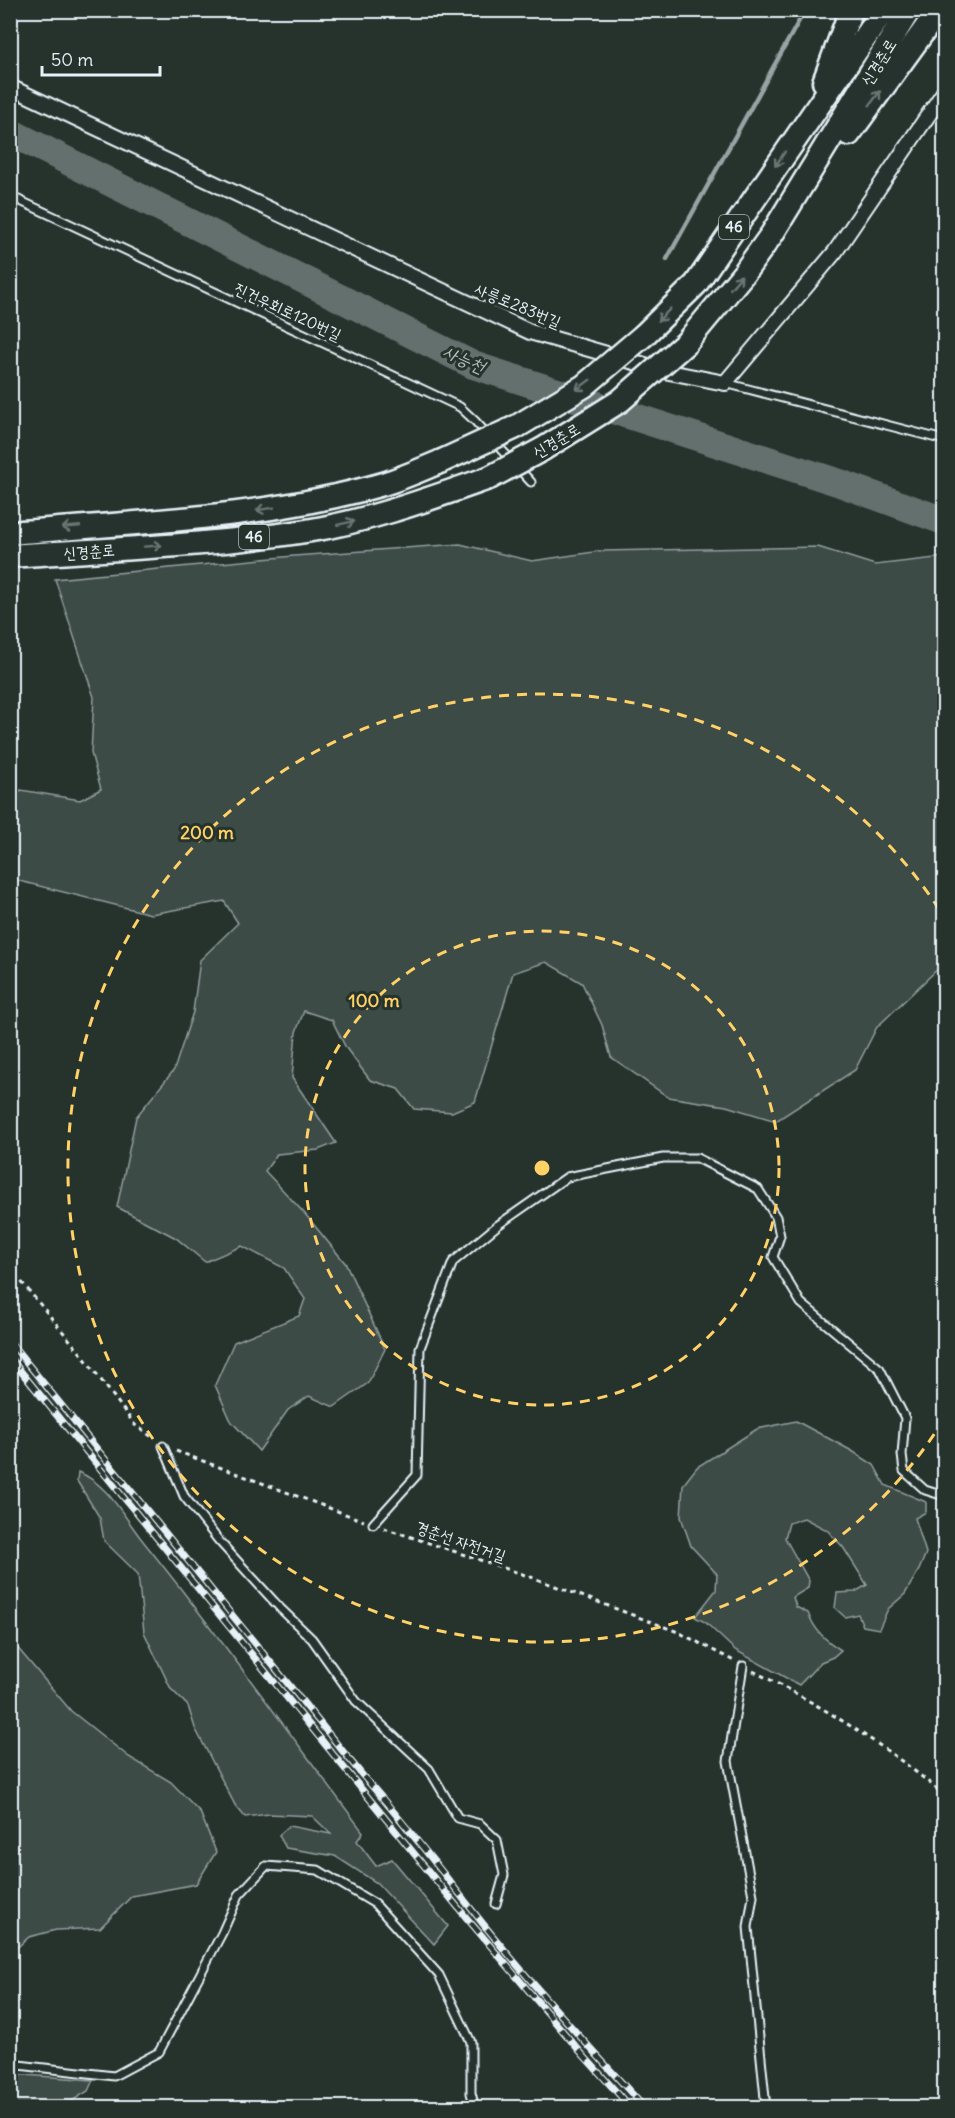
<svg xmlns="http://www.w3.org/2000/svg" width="955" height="2118" viewBox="0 0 955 2118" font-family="Delius,'Poor Story',sans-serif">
  <rect width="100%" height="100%" fill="#26332d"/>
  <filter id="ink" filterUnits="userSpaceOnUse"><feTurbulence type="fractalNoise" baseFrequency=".0167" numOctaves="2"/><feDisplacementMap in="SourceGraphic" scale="12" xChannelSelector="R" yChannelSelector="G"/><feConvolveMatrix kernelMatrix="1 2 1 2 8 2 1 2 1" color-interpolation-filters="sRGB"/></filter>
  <g filter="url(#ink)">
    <g fill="#3e4b47" stroke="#939ea0" stroke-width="1.5">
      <path d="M460 544 532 561 601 551 818 547 875 565 944 557V963L877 1027 855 1070 776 1121 726 1106 668 1097 611 1057 602 1025 582 983 546 962 513 973 475 1102 452 1112 414 1109 398 1089 370 1080 346 1048 332 1020 304 1011 296 1032 292 1078 336 1143 318 1150 277 1154 265 1171 305 1214 346 1264 385 1349 368 1383 334 1407 309 1396 288 1410 259 1451 231 1421 215 1385 234 1342 299 1316 305 1299 284 1268 242 1246 205 1262 176 1238 117 1207 136 1117 174 1070 193 1012 200 960 238 923 224 901 151 914 11 879V799L21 790 80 800 101 789 91 753 94 697 55 579 294 556Z"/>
      <path d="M796 1421 852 1451 874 1465 885 1485 926 1502V1512L915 1518 926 1553 919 1570 905 1594 888 1609 879 1629 863 1626 858 1614 845 1617 835 1608 837 1593 855 1592 867 1585 843 1547 827 1530 804 1518 789 1523 785 1538 809 1581 808 1588 793 1597 796 1607 808 1613C815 1631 825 1640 841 1650L833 1657 821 1662 799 1685 735 1650 705 1622 695 1617 716 1590 717 1574 691 1546 681 1517 683 1485 697 1467 757 1429Z"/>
      <path d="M78 1472C107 1483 124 1517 143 1541 219 1635 290 1734 363 1832L357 1841 376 1866 392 1859 448 1926 434 1944 377 1883 335 1856 286 1848 279 1835 289 1826 331 1834 312 1816 269 1814 245 1817 235 1805 195 1728 188 1706 171 1689 144 1632 138 1574 104 1541 100 1518 77 1481Z"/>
      <path d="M10 1639 71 1711 129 1757 171 1782 200 1812 216 1852 196 1884 132 1896 100 1928 56 1930 29 1937 11 1953Z"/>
      <path d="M10 2074H11L93 2080 88 2091 62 2107H11Z"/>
    </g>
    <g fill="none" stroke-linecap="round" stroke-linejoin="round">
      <path stroke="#98a3a5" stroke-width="4.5" d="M667 259 805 10"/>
      <path stroke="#636f6d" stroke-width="28" d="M10 132 473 365 840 483 944 521"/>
      <g stroke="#e8f1f8" stroke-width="11">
        <g id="service">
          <path d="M10 196 460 407 475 421 531 482"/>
          <path d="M725 383 944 440"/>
          <path d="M163 1446 184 1496 219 1541 280 1608 312 1639 356 1701 429 1769 458 1818 480 1824 497 1840 504 1875 496 1904"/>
          <path d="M373 1524 417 1475 420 1348 453 1262 498 1225 567 1177 663 1158H697L758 1189 776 1217 780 1236 773 1257 801 1303 880 1369 905 1418 902 1455 904 1471 925 1490 944 1496"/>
          <path d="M743 1666 728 1761 753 1896 748 1927 766 2108"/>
          <path d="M10 2064 114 2076 159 2052 222 1933 239 1895 266 1866 318 1870 375 1904 439 1975 471 2042V2093L475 2108"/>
        </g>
      </g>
      <g stroke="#e8f1f8" stroke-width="18">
        <path id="minor" d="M10 87 530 332 669 372 725 383 835 252 944 92"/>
      </g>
      <g stroke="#e8f1f8" stroke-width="27">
        <g id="trunk">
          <path d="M824 82 851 10"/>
          <path d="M849 134 939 10"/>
          <path d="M644 335 696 284 884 10"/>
          <path d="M686 343 744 273 772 234 909 10"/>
          <path d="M10 533C134 522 262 519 383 484 403 478 423 469 442 461"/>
          <path d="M10 556C109 549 209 546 306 531 369 521 429 499 489 478"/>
        </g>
      </g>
      <g stroke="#e8f1f8" stroke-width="3" stroke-dasharray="4.5 4.5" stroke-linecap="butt">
        <path d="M10 1268 83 1356 135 1425 155 1439"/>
        <path d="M176 1451 364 1521"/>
        <path d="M384 1528 531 1577 678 1632 734 1661"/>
        <path d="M753 1671C821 1705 887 1746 944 1795"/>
      </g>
      <use href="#service" stroke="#26332d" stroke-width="7"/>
      <use href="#minor" stroke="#26332d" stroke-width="14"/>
      <use href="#trunk" stroke="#26332d" stroke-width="22"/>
      <g stroke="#e8f1f8" stroke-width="7">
        <g id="rail">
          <path d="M10 1342 363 1776C406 1824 444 1875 484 1925 535 1988 590 2048 645 2108"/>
          <path d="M10 1358 465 1916 584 2056 631 2108"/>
        </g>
      </g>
      <use href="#rail" stroke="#26332d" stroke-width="4.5" stroke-dasharray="14" stroke-linecap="butt"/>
      <g stroke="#e8f1f8" stroke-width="27" stroke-linecap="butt">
        <g id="trunk-bridge">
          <path d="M442 461 516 427 584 386 644 335"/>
          <path d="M489 478 543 449 620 401 686 343"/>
        </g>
      </g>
      <use href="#trunk-bridge" stroke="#26332d" stroke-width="22"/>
    </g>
    <defs><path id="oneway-shaft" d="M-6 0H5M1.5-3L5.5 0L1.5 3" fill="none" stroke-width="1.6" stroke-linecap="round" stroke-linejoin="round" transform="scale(1.5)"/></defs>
    <g stroke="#6a7674">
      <use href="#oneway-shaft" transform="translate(875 98) rotate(-54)"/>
      <use href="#oneway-shaft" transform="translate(780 159) rotate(124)"/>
      <use href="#oneway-shaft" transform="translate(736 282) rotate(-50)"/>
      <use href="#oneway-shaft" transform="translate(664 315) rotate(135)"/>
      <use href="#oneway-shaft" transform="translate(583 385) rotate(144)"/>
      <use href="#oneway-shaft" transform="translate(265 509) rotate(171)"/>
      <use href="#oneway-shaft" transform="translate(346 523) rotate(-12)"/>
      <use href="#oneway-shaft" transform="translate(71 527) rotate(175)"/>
      <use href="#oneway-shaft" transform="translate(153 546) rotate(-4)"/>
    </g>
  </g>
  <g fill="none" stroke="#ffd166" stroke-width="3" stroke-dasharray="10 8">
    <circle cx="542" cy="1168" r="237"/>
    <path d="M944 1419A474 474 0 1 1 944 917"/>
  </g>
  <g text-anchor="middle" stroke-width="6" stroke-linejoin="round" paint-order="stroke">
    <g fill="#26332d" stroke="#aeb8bb" stroke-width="1.5">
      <rect x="719" y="215" width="30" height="24" rx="4.5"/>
      <rect x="239" y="525" width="30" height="24" rx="4.5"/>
    </g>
    <g font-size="15" font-weight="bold" fill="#e8f1f8">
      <text x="734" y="232">46</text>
      <text x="254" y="542">46</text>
    </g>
    <g font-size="16" fill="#e8f1f8" stroke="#26332d">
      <text transform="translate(878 62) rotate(-58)" y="6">신경춘로</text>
      <text transform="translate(518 305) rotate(23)" y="6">사릉로283번길</text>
      <text transform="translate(288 311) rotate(25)" y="6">진건우회로120번길</text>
      <text transform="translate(556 440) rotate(-31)" y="6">신경춘로</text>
      <text transform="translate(89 551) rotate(-4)" y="6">신경춘로</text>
      <text transform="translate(461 1541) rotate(19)" y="6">경춘선 자전거길</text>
    </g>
    <g font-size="18" font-style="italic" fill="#b3bdc0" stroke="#26332d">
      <text transform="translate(464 359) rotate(24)" y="6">사능천</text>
    </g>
  </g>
  <circle cx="542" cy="1168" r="9" fill="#ffd166" stroke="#26332d" stroke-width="3"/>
  <g font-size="18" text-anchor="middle" font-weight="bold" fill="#ffd166" stroke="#26332d" stroke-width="6" stroke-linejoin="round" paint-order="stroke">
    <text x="207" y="839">200 m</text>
    <text x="374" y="1007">100 m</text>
  </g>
  <rect width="955" height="2118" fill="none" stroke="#26332d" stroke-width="36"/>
  <rect x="18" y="18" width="919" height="2082" fill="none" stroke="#e8f1f8" stroke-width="2" filter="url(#ink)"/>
  <path d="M42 66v9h118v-9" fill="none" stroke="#e8f1f8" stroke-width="3"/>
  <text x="51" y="66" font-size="18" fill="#e8f1f8" stroke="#26332d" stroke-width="4.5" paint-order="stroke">50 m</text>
</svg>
